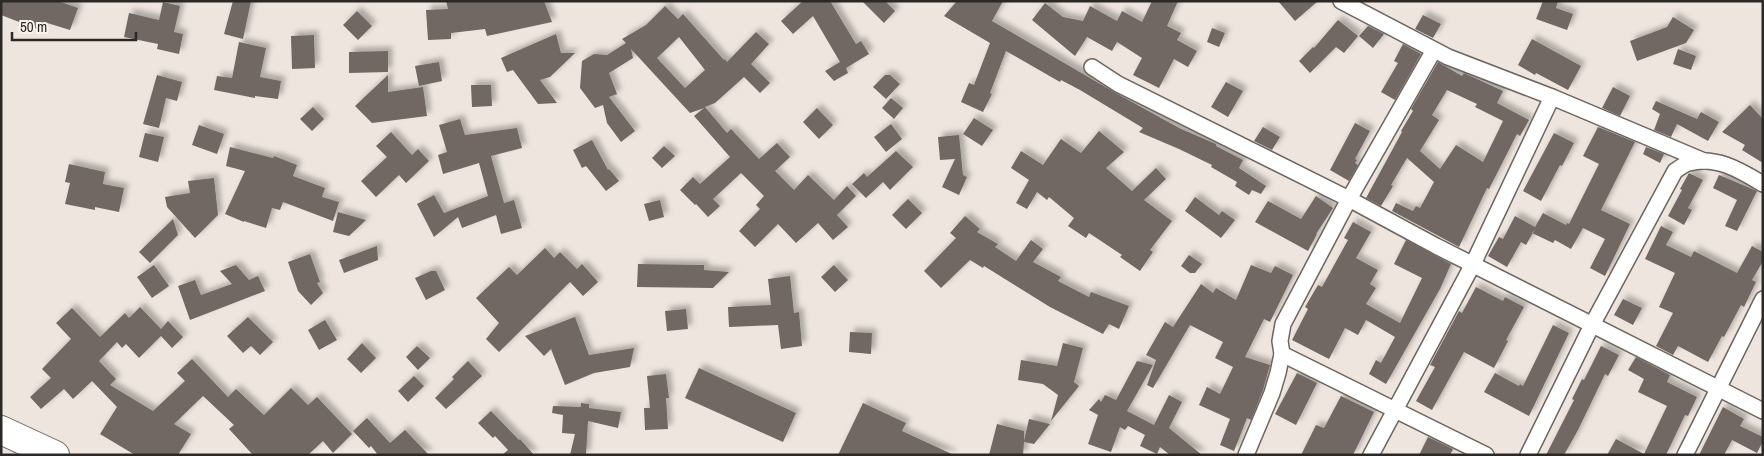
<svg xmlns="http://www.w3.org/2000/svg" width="1764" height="456" viewBox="0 0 1764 456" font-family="'Archivo Narrow',sans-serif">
  <defs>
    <filter id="shadow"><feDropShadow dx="4.5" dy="-4.5" stdDeviation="2.5" flood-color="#0004"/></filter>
  </defs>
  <rect width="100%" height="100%" fill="#eee6de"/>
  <g fill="#716763" fill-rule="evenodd" filter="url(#shadow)">
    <path d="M1 1H58L78 8 70 30 44 22 40 30 1 15Z"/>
    <path d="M233 1H251L243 39 224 34Z"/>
    <path d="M446 1H544L552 22 487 36 485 29 451 33V39L428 40 426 10 448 9Z"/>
    <path d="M803 1H830L856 44 861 41 869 54 846 68 848 73 834 81 825 71 840 62 813 16 793 34 781 21Z"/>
    <path d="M862 1H885L895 11 884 23Z"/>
    <path d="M957 1H1003L992 21 1114 92 1179 128 1216 144V146L1243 160 1239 168 1266 186 1261 194 1252 190 1249 195 1235 186 1237 182 1211 167 1212 165 1179 149 1139 132 1143 128 1080 90 1061 80 1060 82 1006 51 990 93 992 94 983 112 961 102 969 83 974 85 990 43 944 16Z"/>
    <path d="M1152 1H1178L1167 26 1181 33 1177 40 1197 51 1188 67 1174 59 1159 88 1133 75 1142 58 1117 42 1112 51 1087 37 1075 56 1032 20 1045 3 1063 17 1083 21 1090 6 1117 21 1122 11 1142 22Z"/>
    <path d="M1278 1H1318L1295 21Z"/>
    <path d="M1543 1H1558L1556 8 1573 14 1567 30 1536 19Z"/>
    <path d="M163 2 180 6 174 32 183 34 179 54 157 49 158 44 124 37 129 13 159 20Z"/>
    <path d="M665 6 678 19 683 14 724 60 725 59 727 62 756 32 769 44 751 64 770 83 760 93 744 77 715 103 705 107 727 133 731 129 759 159 777 143 790 157 775 171 794 190 808 175 834 200 847 186 856 196 837 215 848 227 833 240 818 223 796 243 778 224 755 247 739 231 760 209 756 205 764 196 741 173 713 199 720 206 708 217 696 204 695 205 680 190 693 177 700 184 730 157 694 116 704 108 690 113 631 49 633 58 609 73 617 94 609 97 635 131 621 142 607 123 603 105 595 108 580 88 582 61 594 54 607 55 626 43 622 39 646 25ZM679 37 705 70 685 88 657 58Z"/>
    <path d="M357 11 372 26 358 40 343 25Z"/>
    <path d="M1423 15 1441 24 1433 38 1415 29Z"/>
    <path d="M1673 17 1694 30 1686 43 1637 61 1630 41 1667 27Z"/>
    <path d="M1338 20 1358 36 1344 53 1336 47 1310 73 1299 61 1313 47 1314 48Z"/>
    <path d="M1368 26 1384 34 1373 48 1359 36Z"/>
    <path d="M1212 28 1225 33 1219 47 1207 42Z"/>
    <path d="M556 34 561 53H575L550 77 540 80 557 103 538 104 513 70 507 72 501 58Z"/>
    <path d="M314 35 315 68 292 69 291 36Z"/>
    <path d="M1532 39 1581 66 1568 90 1536 73 1535 75 1518 65Z"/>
    <path d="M239 42 266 48 260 77 281 81 278 99 255 96V98L214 90 217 76 232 78Z"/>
    <path d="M1403 44 1421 54 1395 100 1381 92 1398 63 1394 61Z"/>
    <path d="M1678 49 1696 56 1691 70 1673 64Z"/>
    <path d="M388 51V72L349 73V52Z"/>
    <path d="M439 62 442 81 419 86 415 66Z"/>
    <path d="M1438 62 1462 76 1464 73 1503 91 1497 103 1529 120 1520 136 1517 134 1489 189 1487 188 1459 247 1392 211 1396 203 1413 211 1416 206 1420 208 1434 182 1407 158 1391 185 1393 186 1381 206 1366 198 1402 132 1401 131 1413 111 1411 109ZM1447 90 1477 104 1475 107 1503 121 1483 162 1456 145 1440 169 1420 151 1439 120 1432 115Z"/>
    <path d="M157 75 182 82 177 101 166 98 159 128 143 124Z"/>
    <path d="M388 75V92L423 87 427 116 372 123 355 106Z"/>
    <path d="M885 75H890L900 84 886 99 873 87Z"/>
    <path d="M1226 82 1243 91 1228 117 1211 107Z"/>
    <path d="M471 85H491L492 106 472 107Z"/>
    <path d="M1613 87 1630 96 1620 116 1602 108Z"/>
    <path d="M891 98 903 108 894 119 882 108Z"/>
    <path d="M1656 101 1697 119 1701 112 1719 122 1708 141 1677 124 1671 137 1654 130 1660 114 1652 109Z"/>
    <path d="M1750 105 1763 119V163L1742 150 1745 145 1722 132Z"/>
    <path d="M313 107 324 119 312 131 300 119Z"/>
    <path d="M817 108 833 125 819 139 803 122Z"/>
    <path d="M974 118 993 130 982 146 963 134Z"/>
    <path d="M460 119 465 135 517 128 522 148 491 156 504 203 514 200 522 228 501 234 496 215 462 228 458 217 434 237 417 204 434 195 444 213 488 196 479 163 443 174 438 155 447 152 439 125Z"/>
    <path d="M1355 123 1370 131 1355 159 1357 160 1355 163 1358 165 1349 181 1330 170Z"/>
    <path d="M891 124 902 139 886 152 874 137Z"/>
    <path d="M199 125 224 134 217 154 192 145Z"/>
    <path d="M1263 127 1280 137 1272 150 1254 141Z"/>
    <path d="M1598 127 1635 142 1601 210 1630 224 1605 276 1590 268 1605 239 1583 228 1571 249 1555 240 1553 243 1532 233 1535 229 1526 245 1521 242 1507 267 1488 256 1499 237 1503 239 1515 216 1535 227 1543 213 1566 225 1567 223 1569 224 1599 164 1583 156Z"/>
    <path d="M1099 131 1124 152 1106 168 1132 191 1156 168 1166 179 1144 200 1172 221 1150 250 1153 252 1140 271 1120 257 1122 255 1089 233 1086 238 1068 226 1074 218 1049 197 1047 200 1037 192 1027 209 1016 203 1029 180 1011 168 1021 151 1043 165 1061 139 1081 153Z"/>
    <path d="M391 132 412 155 418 149 429 161 406 183 399 175 376 197 361 181 387 157 376 146Z"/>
    <path d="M145 133 164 137 158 162 139 157Z"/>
    <path d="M1554 133 1574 143 1562 166 1560 165 1541 201 1523 191Z"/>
    <path d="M959 135 963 175 967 177 959 195 942 187 955 159 940 160 938 137Z"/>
    <path d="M592 140 608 170 609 169 619 181 606 191 586 166 582 168 573 150Z"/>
    <path d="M664 146 675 156 662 168 652 158Z"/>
    <path d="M230 147 273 158 274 156 297 165 293 176 325 188 322 197 339 202 333 221 283 202 280 210 272 208 266 228 244 221V222L225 214 245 171 226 166Z"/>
    <path d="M1646 147 1664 154 1660 163 1643 154Z"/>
    <path d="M896 151 913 167 890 190 883 182 866 198 852 184 864 173 867 177Z"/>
    <path d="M69 164 105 172 103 184 124 188 119 212 95 207V210L65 204 70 183 65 182Z"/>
    <path d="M1689 173 1703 180 1688 208 1692 210 1684 225 1668 216 1682 190 1680 189Z"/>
    <path d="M1719 175 1757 191 1737 231 1725 226 1737 200 1713 188Z"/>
    <path d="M214 178 218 215 195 238 167 207 165 197 190 193 188 181Z"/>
    <path d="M1316 196 1333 208 1316 234H1317L1308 251 1255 222 1268 201 1301 219Z"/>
    <path d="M1195 197 1219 215 1222 211 1235 220 1221 238 1185 211Z"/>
    <path d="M908 199 922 213 906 229 892 215Z"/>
    <path d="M660 200 664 217 649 221 644 204Z"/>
    <path d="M338 212 366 220 349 236 333 232Z"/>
    <path d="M965 216 980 229 977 232 998 244 995 247 1016 261 1031 240 1043 249 1033 262 1061 277 1058 281 1089 297 1091 292 1129 306 1119 329 1109 324 1103 334 1050 307 984 266 983 268 970 260 941 288 924 271 956 238 950 233Z"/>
    <path d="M173 219 178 235 150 263 139 252Z"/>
    <path d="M1353 222 1371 232 1356 258 1378 270 1370 284 1376 288 1366 304 1400 323 1422 278 1394 264 1406 240 1451 264 1440 289 1386 384 1369 374 1376 360 1381 363 1395 337 1366 320 1358 335 1345 328 1329 359 1292 340 1308 309 1305 307 1318 285 1322 287 1348 240 1344 238Z"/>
    <path d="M1661 226 1673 232 1666 245 1691 257 1694 251 1737 273 1752 246 1763 252V261L1752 280 1756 282 1744 307 1741 305 1724 337 1722 336 1708 362 1678 346 1673 355 1656 346 1673 313 1659 307 1675 273 1645 259Z"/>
    <path d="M377 246 378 260 344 273 339 260Z"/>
    <path d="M545 248 554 258 560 252 577 269 582 264 598 282 583 296 570 282 499 352 486 339 499 323 476 298 509 267 517 275Z"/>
    <path d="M310 254 320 282 317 283 323 293 311 305 298 291 288 262Z"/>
    <path d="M1189 255 1202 264 1195 273H1190L1181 266Z"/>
    <path d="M638 264 704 265V270L729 272 713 288 637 287Z"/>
    <path d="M154 265 169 286 152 298 137 277Z"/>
    <path d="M236 265 249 280 258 276 265 291 190 320 178 286 195 280 201 295 232 284 220 271Z"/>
    <path d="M834 265 848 280 835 292 821 277Z"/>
    <path d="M1251 265 1271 273 1275 266 1293 275 1270 322 1264 319 1245 357 1270 365 1263 390 1251 420 1247 418 1234 451 1220 445 1230 419 1199 405 1207 387 1220 394 1233 367 1215 358 1223 342 1190 325 1153 388 1147 385 1156 360 1146 355 1165 322 1173 327 1201 284 1213 293 1216 288 1236 300Z"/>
    <path d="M431 271H436L445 290 426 300 415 278Z"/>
    <path d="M790 276 794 313 799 312 802 346 781 349 778 325 729 327 728 307 771 305 768 279Z"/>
    <path d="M1476 287 1503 301 1505 297 1524 307 1506 340 1508 341 1494 368 1464 352 1432 410 1416 401 1435 367 1430 365 1459 311 1462 313Z"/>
    <path d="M1623 299 1642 308 1633 325 1614 315Z"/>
    <path d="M140 307 161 329 168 321 183 337 172 348 161 336 139 358 126 344 122 348 117 342 99 361 116 379 110 385 153 411 185 381 177 373 192 359 228 397 236 389 264 415 291 388 308 405 317 397 352 434 333 453 323 441 308 455H253L229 429 234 425 203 396 174 424 191 434 178 455H135L100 434 117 407 92 381 73 399 64 389 41 409 30 397 51 378 42 369 71 339 56 323 72 308 100 337 125 313 129 318Z"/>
    <path d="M686 309 688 329 667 331 665 311Z"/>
    <path d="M248 317 273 342 260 355 251 346 243 353 227 336Z"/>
    <path d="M575 317 589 355 634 348 630 367 594 373 565 385 551 349 544 356 525 336Z"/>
    <path d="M325 320 337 340 319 350 308 330Z"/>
    <path d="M1553 325 1569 333 1529 416 1484 392 1495 373 1519 386 1520 384 1523 386Z"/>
    <path d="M850 332 872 333 871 354 849 352Z"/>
    <path d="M362 343 376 358 361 373 347 359Z"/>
    <path d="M1063 343 1083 348 1074 382 1079 386 1051 421 1058 395 1043 384 1018 380 1021 360 1057 366Z"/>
    <path d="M417 346 430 358 418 370 406 357Z"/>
    <path d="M1601 346 1619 355 1608 376 1605 374 1578 430 1564 455H1546L1574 400 1572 399 1582 379 1584 380Z"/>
    <path d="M1636 357 1670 375 1667 382 1697 397 1688 416 1685 415 1666 455H1607L1616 439 1644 454 1667 406 1638 392 1644 379 1628 370Z"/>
    <path d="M468 361 482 376 446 409 435 398 454 379 452 377Z"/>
    <path d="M1137 361 1153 365 1127 411 1154 425 1169 395 1182 402 1169 428 1202 455H1170L1160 447 1157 454 1140 446 1145 435 1128 426 1125 430 1120 427 1111 452 1088 444 1098 415 1089 410 1099 399 1101 402 1105 395 1116 400Z"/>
    <path d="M699 368 796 413 783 442 685 398Z"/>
    <path d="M1297 373 1317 383 1296 425 1275 414Z"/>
    <path d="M666 374 669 398H666L668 429 645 430 644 408H650L647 376Z"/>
    <path d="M414 376 424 386 408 402 398 391Z"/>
    <path d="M1341 396 1374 412 1353 455H1301L1316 425 1324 428Z"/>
    <path d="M581 403 589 404V408L621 412 618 428 588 421 586 455H570L575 434 562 433 563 415 552 413 553 406 581 407Z"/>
    <path d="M863 403 906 423 902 431 954 455H838Z"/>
    <path d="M1723 407 1744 419 1740 426 1763 437V441L1757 453 1732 440 1724 455H1699Z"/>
    <path d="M491 411 519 440 520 439 534 455H502L508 450 495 436 493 438 478 423Z"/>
    <path d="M367 418 390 443 405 430 429 455H378L371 446 369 448 353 431Z"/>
    <path d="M1029 419 1050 424 1034 444 1024 442 1023 455H989L997 424 1024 431V441Z"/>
    <path d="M1428 437 1453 449 1450 455H1419Z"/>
  </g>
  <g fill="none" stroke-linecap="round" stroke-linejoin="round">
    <g stroke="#6c645e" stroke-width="18">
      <g id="street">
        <path d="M1341 1 1448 57 1552 97 1704 161"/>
        <path d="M1092 67 1118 84 1349 199 1436 246 1763 411"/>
        <path d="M1282 354 1486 455"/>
        <path d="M1246 455 1272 393 1278 373 1282 354 1280 341 1283 324 1349 199 1434 50"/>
        <path d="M1371 455 1473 264 1552 97"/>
        <path d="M1528 455 1592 325 1675 171C1680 168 1684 164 1689 163 1716 155 1741 171 1763 184"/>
        <path d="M1685 455 1763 299"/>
      </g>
    </g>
    <g stroke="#6c645e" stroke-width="30">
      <path id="highway" d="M1 430 55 455"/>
    </g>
    <use href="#street" stroke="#fff" stroke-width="15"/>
    <use href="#highway" stroke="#fff" stroke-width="28"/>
  </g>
  <rect width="1764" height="456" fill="none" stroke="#2b2825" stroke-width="5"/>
  <path d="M12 32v8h124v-8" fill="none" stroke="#2b2825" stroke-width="2.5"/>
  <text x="20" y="32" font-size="15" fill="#2b2825" stroke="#fbf3eb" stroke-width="4" paint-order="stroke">50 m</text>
</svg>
